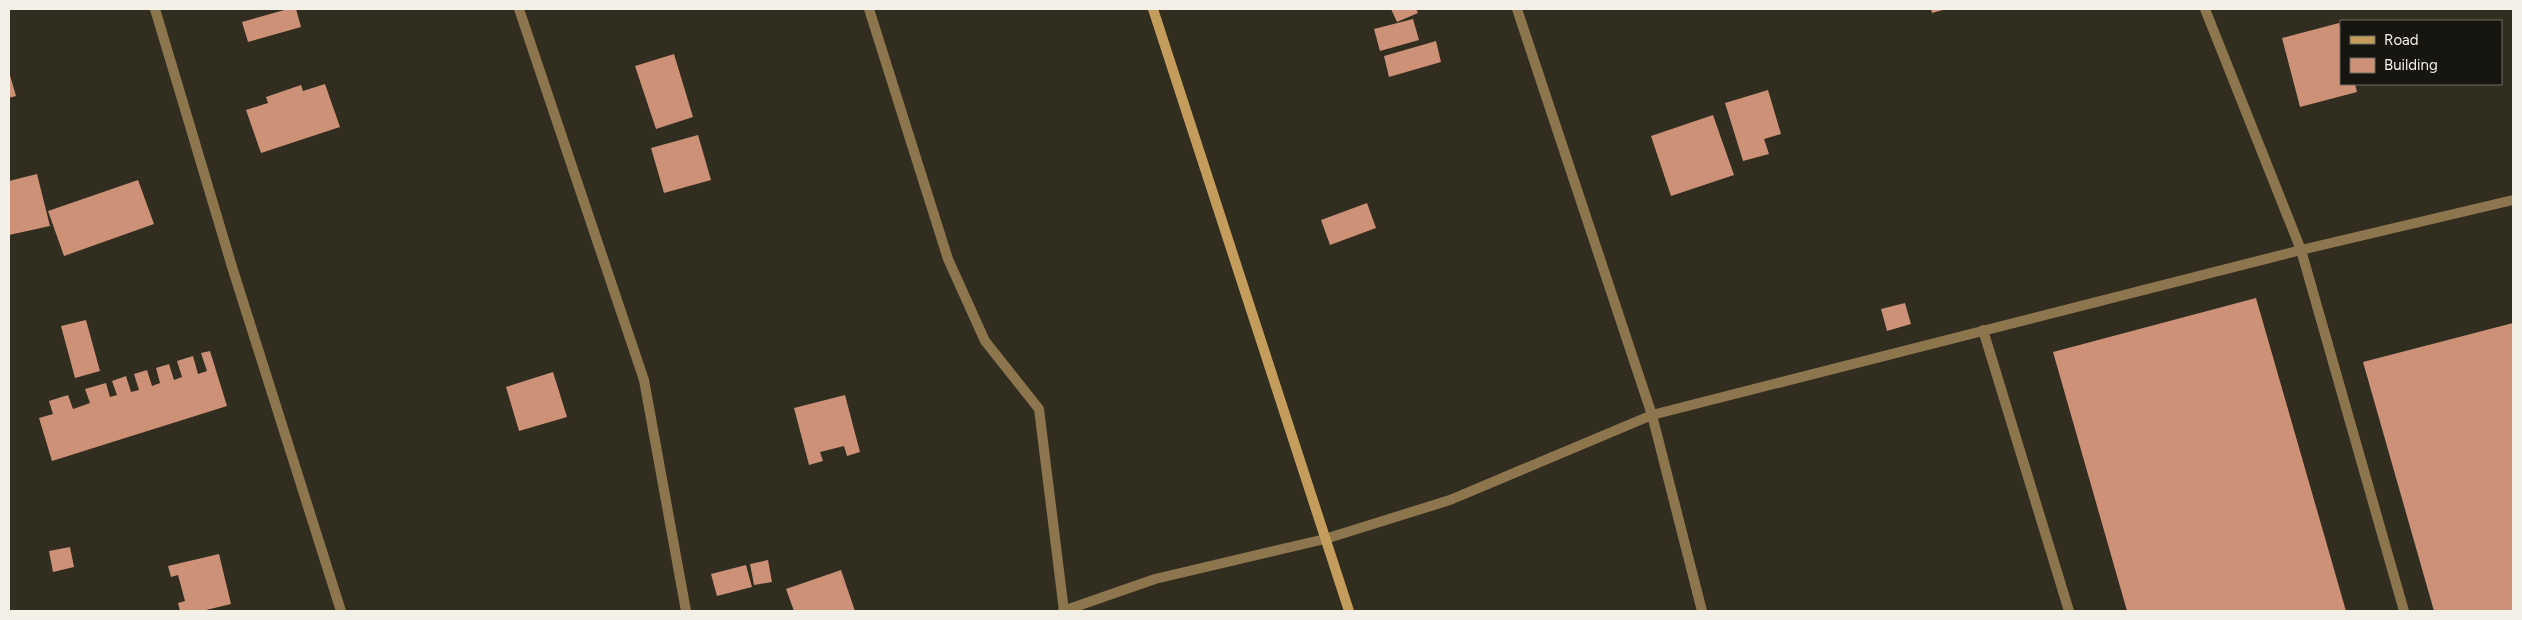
<svg xmlns="http://www.w3.org/2000/svg" width="2522" height="620" viewBox="0 0 2522 620" font-family="Figtree,sans-serif">
  <rect width="100%" height="100%" fill="#312d1f"/>
  <g fill="#cc9177">
    <path d="M288 9H296L301 27 248 42 242 22Z"/>
    <path d="M1391 9H1416L1418 13 1397 22Z"/>
    <path d="M1931 9H1947L1932 13Z"/>
    <path d="M1413 19 1419 40 1380 51 1374 29Z"/>
    <path d="M2339 23 2341 31V84H2355L2357 92 2300 107 2282 38Z"/>
    <path d="M1436 41 1441 62 1389 77 1384 56Z"/>
    <path d="M674 54 693 117 656 129 635 66Z"/>
    <path d="M9 72 16 96 9 98Z"/>
    <path d="M325 84 340 127 261 153 246 110 268 103 266 97 301 85 303 91Z"/>
    <path d="M1768 90 1781 134 1764 139 1769 154 1743 161 1725 103Z"/>
    <path d="M1713 115 1734 175 1671 196 1651 136Z"/>
    <path d="M698 135 711 180 664 193 651 148Z"/>
    <path d="M37 174 50 226 9 235V181Z"/>
    <path d="M138 180 154 224 64 256 48 211Z"/>
    <path d="M1367 203 1376 228 1330 245 1321 220Z"/>
    <path d="M2256 298 2346 611H2127L2053 352Z"/>
    <path d="M1905 303 1911 324 1887 331 1881 309Z"/>
    <path d="M86 320 100 371 75 378 61 326Z"/>
    <path d="M2513 323V611H2434L2363 362Z"/>
    <path d="M210 351 227 406 52 461 39 418 53 414 49 401 68 395 73 409 90 403 85 389 106 383 110 397 117 395 112 381 126 376 131 392 139 390 134 374 147 370 152 386 160 383 156 368 169 364 174 380 182 377 177 361 193 356 198 374 207 371 201 353Z"/>
    <path d="M553 372 567 417 519 431 506 387Z"/>
    <path d="M845 395 860 452 847 456 844 446 820 452 823 461 809 465 794 408Z"/>
    <path d="M70 547 74 567 53 572 49 551Z"/>
    <path d="M219 554 231 604 202 611H180L178 603 185 601 178 575 171 577 168 566Z"/>
    <path d="M768 560 772 582 754 585 750 564Z"/>
    <path d="M746 565 752 587 717 596 711 574Z"/>
    <path d="M841 570 855 611H794L786 589Z"/>
  </g>
  <g fill="none" stroke-linecap="round" stroke-linejoin="round">
    <g stroke="#8d754d" stroke-width="10">
      <path d="M155 9 233 270 341 611"/>
      <path d="M519 9 644 380 686 611"/>
      <path d="M869 9 948 259 985 341 1039 409 1064 611"/>
      <path d="M1517 9 1652 415 1702 611"/>
      <path d="M2205 9 2301 250 2404 611"/>
      <path d="M1983 330 2069 611"/>
      <path d="M1063 611 1155 579 1325 539 1450 500 1652 415 2301 250 2513 200"/>
    </g>
    <path stroke="#c49d5c" stroke-width="10" d="M1153 9 1349 611"/>
  </g>
  <rect width="2522" height="620" fill="none" stroke="#f2f0e7" stroke-width="20"/>
  <rect x="2340" y="20" width="162" height="65" fill="#17150f" stroke="#6f6d65"/>
  <rect x="2350" y="36" width="25" height="8" fill="#c49d5c" stroke="#6f6d65"/>
  <text x="2384" y="45" font-size="15" fill="#f2f0e7">Road</text>
  <rect x="2350" y="58" width="25" height="15" fill="#cc9177" stroke="#6f6d65"/>
  <text x="2384" y="70" font-size="15" fill="#f2f0e7">Building</text>
</svg>
